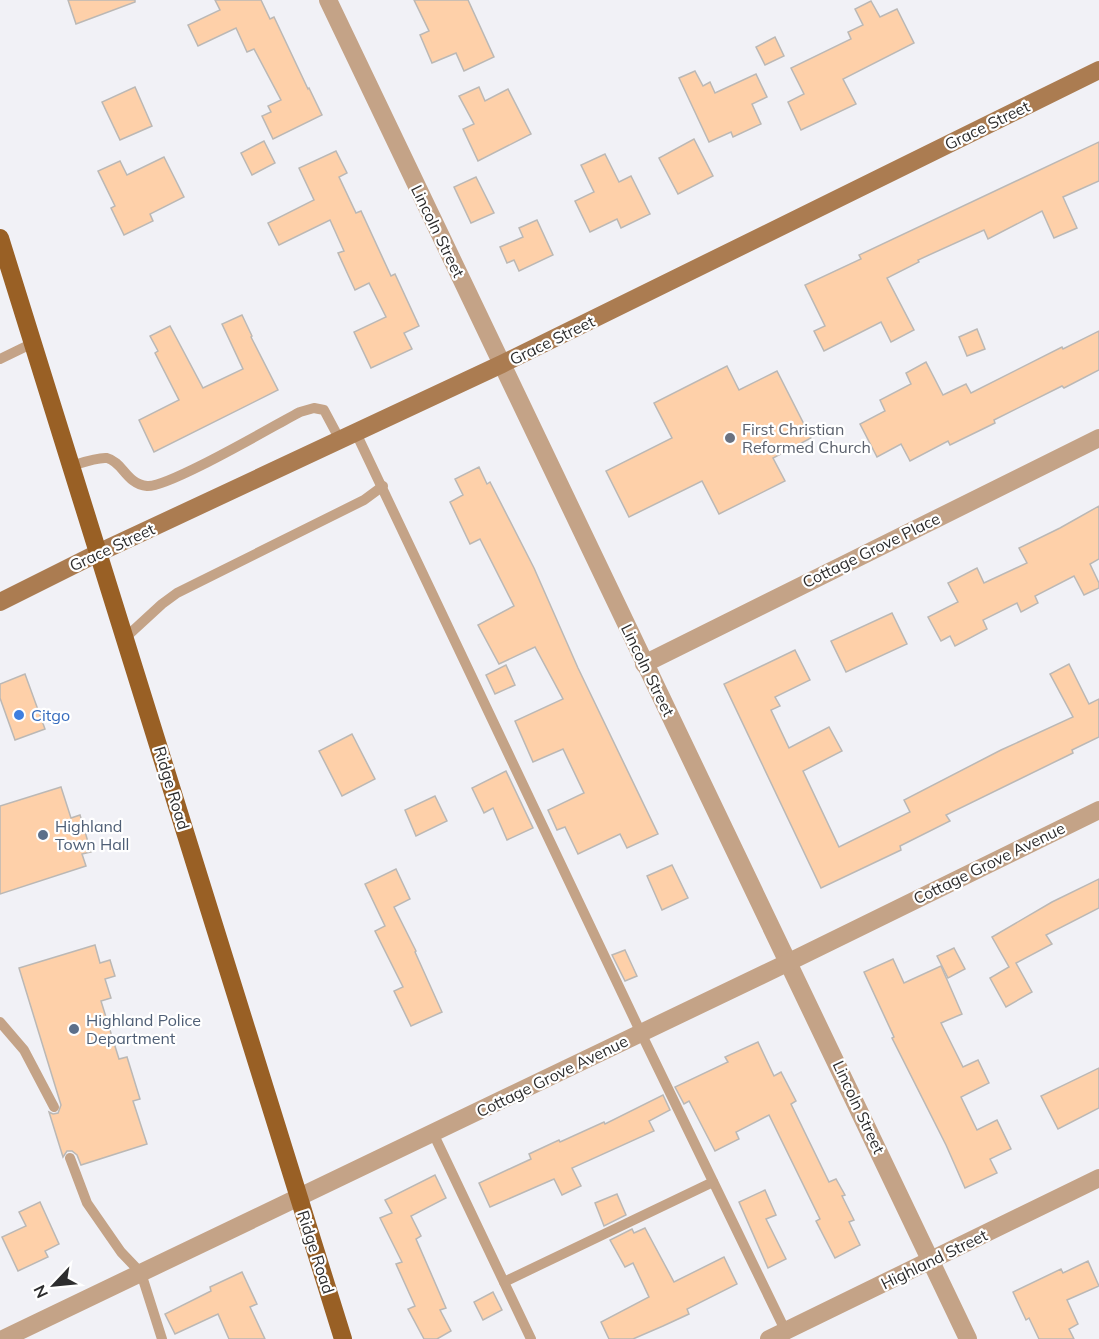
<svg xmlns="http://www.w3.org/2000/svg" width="1099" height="1339" viewBox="0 0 1099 1339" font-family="Mulish,sans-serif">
  <rect width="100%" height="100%" fill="#f1f1f6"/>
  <g fill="#fed0a9" stroke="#bbb8b5" stroke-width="1.5">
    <path d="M68 0H135V2L76 24Z"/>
    <path d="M215 0H261L270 19 274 17 308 89 309 88 322 115 273 139 262 116 271 112 268 106 281 100 254 49 247 52 236 28 198 46 188 25 220 10Z"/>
    <path d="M414 0H468L494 57 464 71 456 53 432 63 420 35 429 31Z"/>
    <path d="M871 1 880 17 897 9 914 43 843 79 856 104 801 130 788 102 804 94 791 68 851 39 848 32 863 25 855 9Z"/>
    <path d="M775 37 784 56 765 65 756 47Z"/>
    <path d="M695 71 703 86 710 82 715 93 756 74 767 97 752 104 761 124 733 137 731 132 709 142 679 78Z"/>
    <path d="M135 87 152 126 120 140 102 102Z"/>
    <path d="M479 87 485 101 508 89 531 134 478 161 463 129 474 124 459 96Z"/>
    <path d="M694 139 713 176 678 194 659 158Z"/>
    <path d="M264 141 275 163 252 175 241 153Z"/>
    <path d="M1099 142V181L1063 197 1077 228 1054 238 1042 211 988 239 984 230 918 260 919 262 887 278 914 330 891 342 881 322 824 351 814 331 825 326 805 285 861 259 859 255Z"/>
    <path d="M336 151 347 173 339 177 356 213 361 211 391 276 395 274 419 326 404 333 412 349 371 368 354 332 386 317 369 283 355 290 338 253 344 251 330 220 279 245 268 223 314 200 299 168Z"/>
    <path d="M605 154 619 182 631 176 650 214 621 228 617 219 590 232 575 201 594 192 581 165Z"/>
    <path d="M164 157 184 197 150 214 153 221 124 235 111 208 115 206 98 171 120 161 127 175Z"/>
    <path d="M476 177 494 213 471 223 454 187Z"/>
    <path d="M537 220 553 255 519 271 514 260 507 263 500 247 523 237 519 228Z"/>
    <path d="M242 315 252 336 251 337 278 390 154 452 139 420 179 400 155 353 158 351 150 336 170 326 203 388 243 369 222 324Z"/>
    <path d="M977 329 985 349 967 356 959 337Z"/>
    <path d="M1099 331V370L1064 388 1062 386 994 420 995 423 950 445 948 441 910 461 901 444 877 457 860 424 885 411 880 400 911 384 906 373 926 362 943 395 966 384 971 393 1062 347 1063 349Z"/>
    <path d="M727 366 739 390 777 371 811 438 773 458 785 481 719 514 702 481 629 517 606 471 672 438 654 403Z"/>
    <path d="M479 467 487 484 490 482 534 568 578 668 658 834 627 848 620 834 578 854 565 827 557 830 548 810 584 793 563 749 533 762 515 721 563 699 535 647 499 664 478 625 514 606 480 539 470 544 450 502 463 495 455 479Z"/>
    <path d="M1099 506V559L1090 564 1099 583V588L1084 595 1074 576 1035 596 1038 603 1021 612 1017 603 983 620 987 629 955 646 950 636 941 641 928 617 958 602 948 583 977 568 984 583 1027 563 1019 548 1060 528Z"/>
    <path d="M892 613 907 644 846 672 831 641Z"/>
    <path d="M795 650 810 680 775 697 780 706 771 710 789 748 829 727 842 751 803 771 839 847 910 812 904 800 1001 750 1073 717 1050 674 1069 664 1089 704 1099 699V737L1072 750 1073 753 946 815 950 821 900 846 901 850 821 888 724 684Z"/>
    <path d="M506 665 515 685 495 694 486 675Z"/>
    <path d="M25 674 45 729 15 740 0 698V684Z"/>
    <path d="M352 734 375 779 342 796 319 751Z"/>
    <path d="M506 771 533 828 507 840 493 808 484 813 472 788Z"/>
    <path d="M61 787 71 818 80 815 91 852 82 854 86 866 0 894V806Z"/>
    <path d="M435 796 447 821 416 836 405 810Z"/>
    <path d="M672 865 688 898 662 910 647 876Z"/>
    <path d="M396 869 410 899 394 907 416 951 415 952 442 1012 411 1026 394 991 403 987 375 931 385 926 365 884Z"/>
    <path d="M1099 879V908L1046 935 1052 944 1016 963 1032 992 1006 1007 990 978 1009 967 992 937 1052 902Z"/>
    <path d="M95 945 100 963 110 960 115 976 105 979 111 998 101 1001 119 1059 127 1057 140 1099 133 1101 147 1144 81 1165 77 1155 72 1151H67L63 1157 49 1112 53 1114 58 1113 61 1105 19 968Z"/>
    <path d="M954 948 965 969 948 978 937 956Z"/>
    <path d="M625 950 637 976 625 981 612 955Z"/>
    <path d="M893 959 904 983 941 966 962 1014 941 1023 963 1067 978 1060 989 1083 961 1097 977 1130 997 1120 1011 1149 990 1159 997 1173 965 1188 946 1145 892 1038 894 1037 864 972Z"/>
    <path d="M758 1042 774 1076 781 1072 796 1101 791 1104 829 1182 836 1179 845 1195 842 1196 854 1220 849 1222 860 1245 835 1258 816 1221 820 1219 769 1115 736 1132 739 1139 715 1151 689 1101 684 1104 675 1087 728 1062 725 1057Z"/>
    <path d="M1099 1068V1108L1058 1129 1041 1096Z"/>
    <path d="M663 1095 670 1110 649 1121 654 1131 572 1168 581 1186 562 1195 554 1179 490 1207 479 1183 531 1159 529 1154 559 1140 560 1142 604 1122 605 1124Z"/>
    <path d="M435 1175 446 1198 411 1216 421 1236 416 1239 446 1308 440 1310 451 1331 437 1339H424L408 1309 415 1306 396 1264 402 1262 380 1218 392 1213 385 1200Z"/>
    <path d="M765 1190 776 1215 766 1219 786 1259 768 1268 739 1202Z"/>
    <path d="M617 1194 626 1215 604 1226 595 1203Z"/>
    <path d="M40 1202 59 1244 45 1251 48 1257 18 1271 2 1237 26 1226 19 1212Z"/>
    <path d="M645 1228 674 1282 724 1257 737 1284 687 1309 689 1314 663 1326 633 1339H609L601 1322 649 1297 633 1263 625 1267 610 1240 632 1229 634 1233Z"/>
    <path d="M1088 1261 1099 1286 1067 1300 1078 1324 1069 1329 1074 1339H1039L1029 1318 1026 1320 1013 1292 1061 1269 1063 1273Z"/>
    <path d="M242 1272 257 1304 250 1307 265 1339H229L218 1314 175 1334 165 1314 211 1291 210 1287Z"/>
    <path d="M493 1292 502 1310 483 1320 474 1302Z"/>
  </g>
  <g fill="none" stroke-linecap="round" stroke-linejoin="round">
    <g stroke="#c4a387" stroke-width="10">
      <path d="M0 359 33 343"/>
      <path d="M356 433 641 1033 787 1334"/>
      <path d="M71 466C81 463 97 457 107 458 123 462 126 484 147 486 168 488 275 425 300 412L314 408 324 410 340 440"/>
      <path d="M125 638 162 604 177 593 364 500 383 486"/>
      <path d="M0 1022 24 1050 54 1107"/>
      <path d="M433 1133 531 1339"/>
      <path d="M70 1158 87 1203 121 1252 141 1273 162 1339"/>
      <path d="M504 1282 713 1182"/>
    </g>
    <g stroke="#c4a387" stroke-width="18">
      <path d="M328 0 968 1339"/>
      <path d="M644 664 1099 438"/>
      <path d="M3 1339 789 962 1099 810"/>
      <path d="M769 1339 1099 1178"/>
    </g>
    <path stroke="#ab7c51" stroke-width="18" d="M0 602 98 553 502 364 1099 70"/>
    <path stroke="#996025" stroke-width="18" d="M0 238 343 1339"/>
  </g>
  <circle fill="#6b7280" stroke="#fff" stroke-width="2" cx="730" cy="438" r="6"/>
  <circle fill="#3f7fe0" stroke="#fff" stroke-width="2" cx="19" cy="715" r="6"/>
  <g fill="#5c6f8a" stroke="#fff" stroke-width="2">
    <circle cx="43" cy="835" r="6"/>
    <circle cx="74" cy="1029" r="6"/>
  </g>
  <g text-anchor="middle" stroke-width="4.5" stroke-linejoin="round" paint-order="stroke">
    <g font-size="16" fill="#2d2d2e" stroke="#fff">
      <text transform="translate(987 125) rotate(-26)" y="6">Grace Street</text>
      <text transform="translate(438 231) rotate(64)" y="6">Lincoln Street</text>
      <text transform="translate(552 340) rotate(-26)" y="6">Grace Street</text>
      <text transform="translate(112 547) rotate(-25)" y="6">Grace Street</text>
      <text transform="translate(871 550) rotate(-26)" y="6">Cottage Grove Place</text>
      <text transform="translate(648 670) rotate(64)" y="6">Lincoln Street</text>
      <text transform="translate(172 788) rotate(73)" y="6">Ridge Road</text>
      <text transform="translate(989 863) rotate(-26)" y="6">Cottage Grove Avenue</text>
      <text transform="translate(552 1076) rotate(-26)" y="6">Cottage Grove Avenue</text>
      <text transform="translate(859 1107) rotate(65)" y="6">Lincoln Street</text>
      <text transform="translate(316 1252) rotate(72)" y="6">Ridge Road</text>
      <text transform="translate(934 1259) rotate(-26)" y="6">Highland Street</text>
    </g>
    <g font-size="16" fill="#5b616d" stroke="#fff" text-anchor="start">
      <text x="742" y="435">First Christian<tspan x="742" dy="18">Reformed Church</tspan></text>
    </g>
    <g font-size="16" fill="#366cbe" stroke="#fff" text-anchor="start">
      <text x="31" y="721">Citgo</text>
    </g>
    <g font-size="16" fill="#4e5e75" stroke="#fff" text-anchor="start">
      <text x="55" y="832">Highland<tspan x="55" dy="18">Town Hall</tspan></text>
      <text x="86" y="1026">Highland Police<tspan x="86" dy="18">Department</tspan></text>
    </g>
  </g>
  <g transform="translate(54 1285) rotate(244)" stroke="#ffffff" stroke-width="4.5" paint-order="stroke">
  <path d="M0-4.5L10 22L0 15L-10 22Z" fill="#2d2d2e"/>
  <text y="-9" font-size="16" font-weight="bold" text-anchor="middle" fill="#2d2d2e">N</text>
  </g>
</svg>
